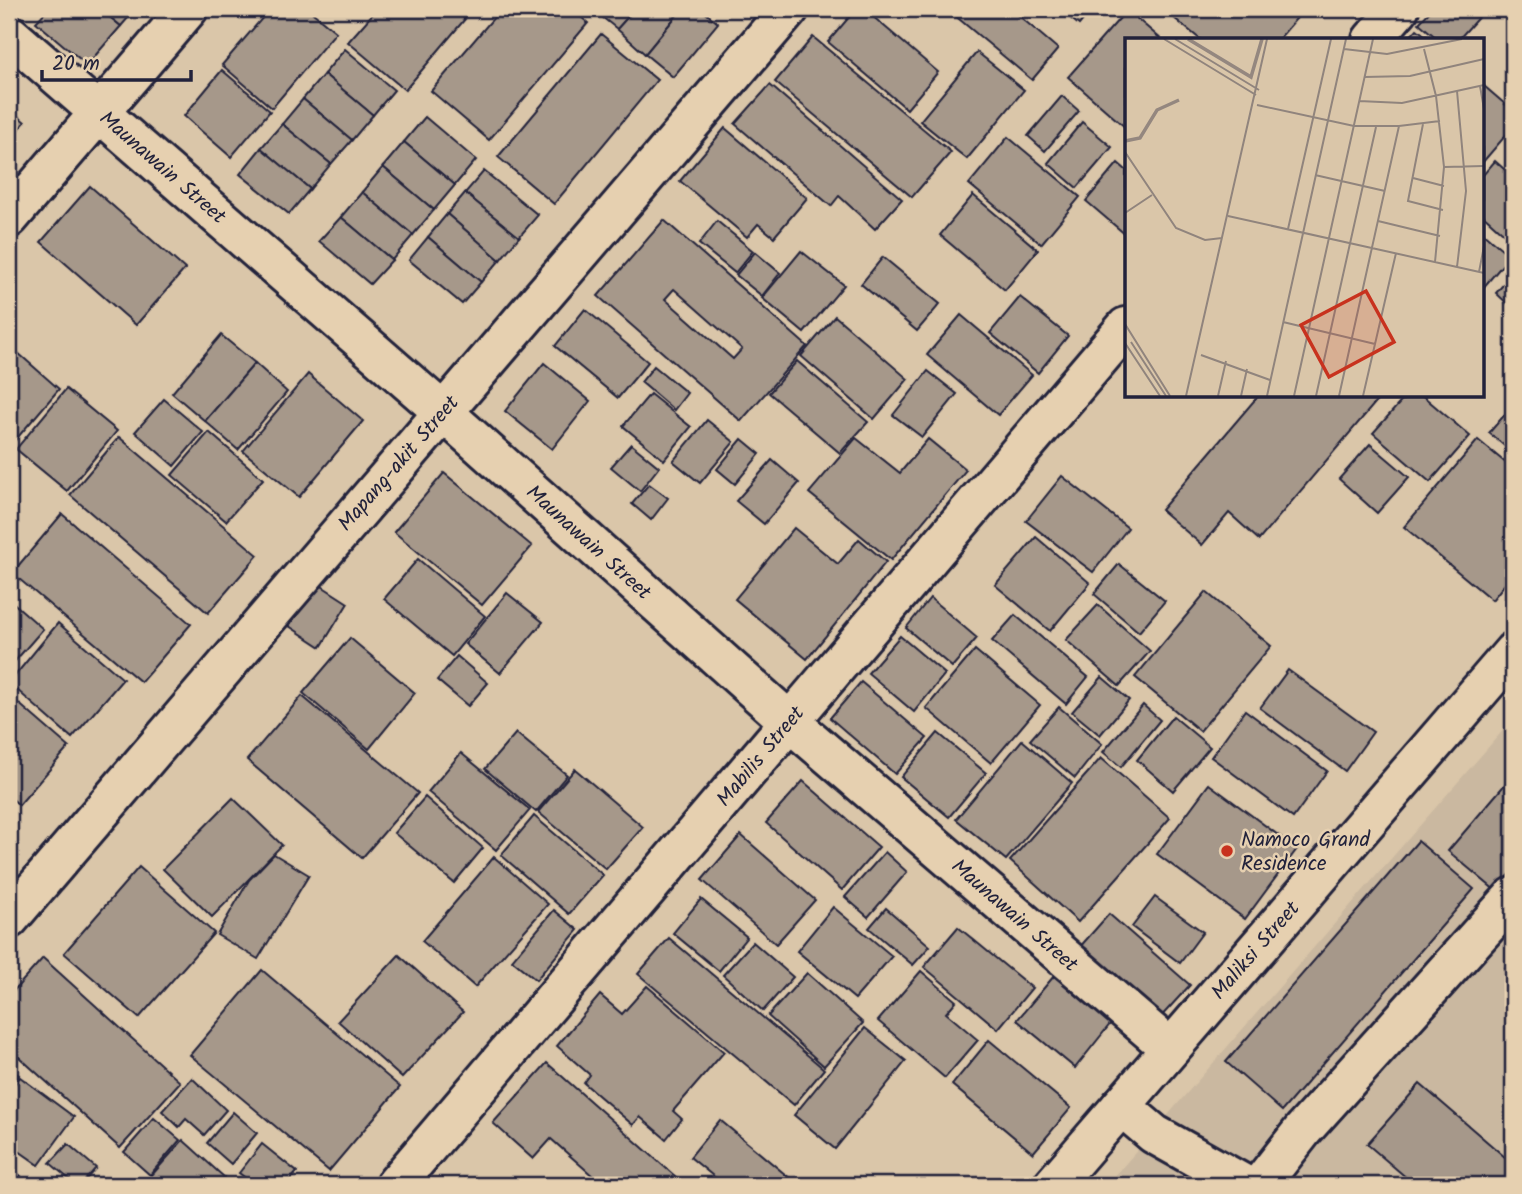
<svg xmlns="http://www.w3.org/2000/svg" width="1522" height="1194" viewBox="0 0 1522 1194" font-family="Kalam,sans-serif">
  <rect width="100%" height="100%" fill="#dac6a9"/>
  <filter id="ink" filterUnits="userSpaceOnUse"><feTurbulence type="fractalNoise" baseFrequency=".0143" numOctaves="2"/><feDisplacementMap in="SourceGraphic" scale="14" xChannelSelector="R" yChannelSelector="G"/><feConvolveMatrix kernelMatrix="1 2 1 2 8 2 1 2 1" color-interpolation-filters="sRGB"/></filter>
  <g filter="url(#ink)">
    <path fill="#cab8a0" d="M1513 719V1185H1107L1423 822Z"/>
    <g fill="#a6988a" stroke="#22223b" stroke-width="2" fill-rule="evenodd">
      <path d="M48 9H100L121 26 87 65 36 22Z"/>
      <path d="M100 9H136L121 26Z"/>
      <path d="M270 9H317L313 13 336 32 272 108 222 65Z"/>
      <path d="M377 9H453L465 19 405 90 348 42Z"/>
      <path d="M501 9H572L588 23 489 140 431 91Z"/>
      <path d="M592 9H635L617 29Z"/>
      <path d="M635 9H682L645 54 617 29Z"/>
      <path d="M682 9H701L718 23 673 77 645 54Z"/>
      <path d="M856 9H864L938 72 907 109 828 42Z"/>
      <path d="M947 9H1011L1058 49 1032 80Z"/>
      <path d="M1059 9H1092L1079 25Z"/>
      <path d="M1163 9H1297L1301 13 1278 40H1201Z"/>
      <path d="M1432 9H1480L1483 12 1458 40H1439L1419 23Z"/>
      <path d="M1127 10 1162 40H1126V128L1068 77Z"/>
      <path d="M1417 29 1431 40H1407Z"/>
      <path d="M601 34 657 80 554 204 498 157Z"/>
      <path d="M813 37 951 152 912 197 775 82Z"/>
      <path d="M345 49 394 90 373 115 324 74Z"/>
      <path d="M977 52 1024 90 967 159 920 121Z"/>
      <path d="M222 70 270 111 231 157 184 116Z"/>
      <path d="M324 74 373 115 352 140 303 99Z"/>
      <path d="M770 85 902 199 875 229 839 196 831 206 735 124Z"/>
      <path d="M1484 86 1513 111V127L1482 163V88Z"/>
      <path d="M1062 96 1079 111 1045 151 1028 136Z"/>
      <path d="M303 99 352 140 331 164 282 124Z"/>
      <path d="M9 108 25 122 9 140Z"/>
      <path d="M425 117 476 160 455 185 404 142Z"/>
      <path d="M1082 122 1112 147 1077 188 1048 163Z"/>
      <path d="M282 124 331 164 310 189 261 148Z"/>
      <path d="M725 128 807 198 774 237 758 224 747 237 680 181Z"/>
      <path d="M1008 137 1080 197 1041 244 969 184Z"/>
      <path d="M404 142 455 185 434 210 383 167Z"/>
      <path d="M261 148 310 189 289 214 240 174Z"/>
      <path d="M1495 161 1513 177V242L1482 214V176Z"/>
      <path d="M1118 163 1126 170V235L1086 201Z"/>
      <path d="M383 167 434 210 413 235 362 192Z"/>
      <path d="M484 171 538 215 519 237 465 193Z"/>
      <path d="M90 186 185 269 136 325 41 242Z"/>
      <path d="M362 192 413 235 392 260 341 217Z"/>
      <path d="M465 193 519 237 500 260 447 214Z"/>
      <path d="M973 195 1038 250 1005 290 940 235Z"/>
      <path d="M447 214 500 260 481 282 428 237Z"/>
      <path d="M341 217 392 260 370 284 319 241Z"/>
      <path d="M664 220 807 346 741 421 598 296ZM674 289 742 349 733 359 665 299Z"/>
      <path d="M717 221 753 251 735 273 699 244Z"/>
      <path d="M1482 232 1510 256 1482 289Z"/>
      <path d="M428 237 481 282 462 304 409 260Z"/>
      <path d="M801 251 844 285 804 333 762 298Z"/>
      <path d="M755 252 780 273 762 296 736 275Z"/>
      <path d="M883 257 940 304 917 331 861 284Z"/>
      <path d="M1513 273V309L1496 293Z"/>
      <path d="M1020 297 1068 336 1038 373 990 333Z"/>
      <path d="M585 309 648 362 618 398 555 346Z"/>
      <path d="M961 315 1032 375 998 415 927 355Z"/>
      <path d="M835 316 908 379 874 419 801 356Z"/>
      <path d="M221 335 255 363 205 421 172 393Z"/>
      <path d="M9 345 59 389 12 444 9 441Z"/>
      <path d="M797 361 868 422 840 453 769 393Z"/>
      <path d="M255 363 287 392 238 450 205 421Z"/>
      <path d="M544 363 590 401 552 449 505 411Z"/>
      <path d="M654 366 687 393 674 410 641 382Z"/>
      <path d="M928 371 957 394 922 437 893 415Z"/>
      <path d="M308 374 363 421 299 497 243 451Z"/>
      <path d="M66 389 117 431 67 491 16 449Z"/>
      <path d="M650 394 691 427 664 460 623 426Z"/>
      <path d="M1258 396H1381L1259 540 1229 513 1202 545 1161 510Z"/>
      <path d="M1406 396H1423L1470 436 1430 482 1373 433Z"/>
      <path d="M164 399 203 432 174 466 135 432Z"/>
      <path d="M1513 405V453L1489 433Z"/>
      <path d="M707 420 734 442 700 483 673 461Z"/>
      <path d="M209 432 263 479 226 521 172 475Z"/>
      <path d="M119 437 258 555 208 613 70 495Z"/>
      <path d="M856 438 900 473 928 439 966 470 891 560 809 493Z"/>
      <path d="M742 439 760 454 735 484 717 469Z"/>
      <path d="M1478 440 1513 469V574L1492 600 1404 527Z"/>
      <path d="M631 444 659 467 640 491 611 467Z"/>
      <path d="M1370 444 1409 477 1377 513 1339 479Z"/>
      <path d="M772 460 799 483 764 524 736 501Z"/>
      <path d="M444 473 532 546 482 605 394 532Z"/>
      <path d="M1062 476 1128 528 1093 572 1026 521Z"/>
      <path d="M649 484 668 498 651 520 632 504Z"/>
      <path d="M62 514 191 624 141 682 12 573Z"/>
      <path d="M794 528 838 564 859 539 886 562 807 659 735 599Z"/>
      <path d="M1036 537 1090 583 1050 631 995 585Z"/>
      <path d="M418 559 485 616 452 656 384 599Z"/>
      <path d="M1119 564 1165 601 1139 632 1094 594Z"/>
      <path d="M317 583 348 603 321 647 289 626Z"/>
      <path d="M1206 592 1271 646 1200 731 1135 677Z"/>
      <path d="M507 593 543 622 500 673 465 644Z"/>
      <path d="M930 598 977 638 952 667 906 628Z"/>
      <path d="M9 599 43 629 9 668Z"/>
      <path d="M1098 605 1150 651 1119 686 1066 640Z"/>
      <path d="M1015 615 1088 677 1066 704 992 641Z"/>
      <path d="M58 623 123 679 72 738 9 683Z"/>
      <path d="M900 636 945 674 914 712 868 673Z"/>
      <path d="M350 638 415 693 369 749 303 693Z"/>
      <path d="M975 650 1040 705 991 763 926 708Z"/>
      <path d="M457 656 488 683 468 706 437 680Z"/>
      <path d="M1288 670 1373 732 1345 771 1260 708Z"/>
      <path d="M1102 677 1129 700 1100 735 1072 712Z"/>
      <path d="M861 682 927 738 895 774 830 718Z"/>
      <path d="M9 695 69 747 19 805 9 796Z"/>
      <path d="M302 696 418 793 362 858 247 760Z"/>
      <path d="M1143 705 1160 720 1121 767 1103 752Z"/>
      <path d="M1059 707 1102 744 1075 778 1030 740Z"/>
      <path d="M1245 710 1327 771 1293 818 1211 757Z"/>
      <path d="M1173 716 1210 747 1173 791 1137 760Z"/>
      <path d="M516 733 567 775 536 812 485 769Z"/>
      <path d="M938 733 986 773 949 817 901 777Z"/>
      <path d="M1022 740 1072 783 1006 860 956 819Z"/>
      <path d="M461 753 530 810 496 850 428 792Z"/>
      <path d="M1101 758 1170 818 1078 922 1010 861Z"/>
      <path d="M575 769 643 827 606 869 538 812Z"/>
      <path d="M1513 775V871L1496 891 1448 851Z"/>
      <path d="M803 781 879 847 842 890 766 823Z"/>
      <path d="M1209 784 1297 849 1245 919 1157 854Z"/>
      <path d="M425 797 483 848 454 883 394 833Z"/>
      <path d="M233 798 282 845 212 917 163 869Z"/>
      <path d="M534 816 603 875 569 914 501 855Z"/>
      <path d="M741 835 815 900 776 944 702 880Z"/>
      <path d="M1418 841 1474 889 1282 1111 1226 1062Z"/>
      <path d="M885 852 907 872 868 917 845 897Z"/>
      <path d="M274 854 309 875 258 959 217 935 249 880Z"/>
      <path d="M494 857 548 904 475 987 422 941Z"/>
      <path d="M139 867 214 933 139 1018 64 953Z"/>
      <path d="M1155 897 1203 932 1180 963 1132 927Z"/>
      <path d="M701 899 747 937 719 971 673 933Z"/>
      <path d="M833 907 892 956 855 999 797 951Z"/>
      <path d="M886 908 930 946 913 965 869 928Z"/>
      <path d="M554 910 578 930 536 980 512 960Z"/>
      <path d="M1109 914 1190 985 1158 1020 1078 949Z"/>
      <path d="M958 927 1032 988 998 1029 924 967Z"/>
      <path d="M669 938 824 1069 794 1105 638 974Z"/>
      <path d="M753 942 793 977 763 1011 723 975Z"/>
      <path d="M399 955 463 1012 402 1078 338 1021Z"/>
      <path d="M43 958 180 1082 120 1148 9 1048V996Z"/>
      <path d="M1513 959V978L1504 970Z"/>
      <path d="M262 970 400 1087 329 1171 190 1055Z"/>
      <path d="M921 971 956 1001 946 1013 978 1040 945 1078 878 1021Z"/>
      <path d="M807 973 863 1023 824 1066 768 1016Z"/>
      <path d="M1054 976 1111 1023 1075 1068 1017 1020Z"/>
      <path d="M647 986 724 1052 673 1111 682 1119 666 1139 640 1117 633 1125 584 1083 590 1075 557 1046 600 995 622 1014Z"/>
      <path d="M865 1028 906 1061 835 1149 794 1115Z"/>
      <path d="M989 1040 1071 1108 1033 1153 952 1085Z"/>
      <path d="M547 1063 685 1185H603L551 1139 533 1159 493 1123Z"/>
      <path d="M9 1068 19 1075 9 1089Z"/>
      <path d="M20 1077 74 1117 39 1165 9 1144V1092Z"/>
      <path d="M192 1078 226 1110 204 1135 186 1119 179 1127 162 1111Z"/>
      <path d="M1420 1084 1513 1164V1185H1415L1367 1144Z"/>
      <path d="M233 1112 257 1133 231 1164 207 1143Z"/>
      <path d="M154 1118 180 1140 150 1175 124 1152Z"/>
      <path d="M720 1120 798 1185H724L690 1157Z"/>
      <path d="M183 1140 224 1177 217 1185H162L151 1176Z"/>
      <path d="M68 1144 96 1168 81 1185H76L50 1163Z"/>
      <path d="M262 1144 297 1172 286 1185H255L239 1173Z"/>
      <path d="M9 1166 21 1176 13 1185H9Z"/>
      <path d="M464 1178 473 1185H458Z"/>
    </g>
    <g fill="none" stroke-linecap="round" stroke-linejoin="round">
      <g stroke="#22223b" stroke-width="44">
        <g id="minor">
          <path d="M9 34 442 411 790 722 1170 1048"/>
          <path d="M1372 40 1399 9"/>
          <path d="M9 218 188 9"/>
          <path d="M9 919 789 9"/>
          <path d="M1121 1106 1154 1134 1245 1185"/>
          <path d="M395 1185 1126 327"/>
          <path d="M1053 1185 1513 652"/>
          <path d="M1260 1185 1303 1130 1513 897"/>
        </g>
      </g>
      <use href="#minor" stroke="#e6d0b0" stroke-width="38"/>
    </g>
  </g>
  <circle fill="#c8321e" stroke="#e6d0b0" stroke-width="2.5" cx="1227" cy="851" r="7"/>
  <g text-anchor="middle" stroke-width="5" stroke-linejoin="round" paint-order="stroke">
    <g font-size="21" fill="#22223b" stroke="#e6d0b0">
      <text transform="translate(163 167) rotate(41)" y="7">Maunawain Street</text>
      <text transform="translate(398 463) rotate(-49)" y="7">Mapang-akit Street</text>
      <text transform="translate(589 542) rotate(42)" y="7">Maunawain Street</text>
      <text transform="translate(760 756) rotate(-50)" y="7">Mabilis Street</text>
      <text transform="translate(1015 915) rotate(41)" y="7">Maunawain Street</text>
      <text transform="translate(1255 950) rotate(-49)" y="7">Maliksi Street</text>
    </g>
    <g font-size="21" fill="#22223b" stroke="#e6d0b0" text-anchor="start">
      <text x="1241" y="846">Namoco Grand<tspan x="1241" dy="24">Residence</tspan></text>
    </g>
  </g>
  <g transform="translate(1125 38)">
    <rect width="359" height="359" fill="#dac6a9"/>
    <path fill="none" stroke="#94877f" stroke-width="3.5" d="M63 1 126 39 137 1M0 103 15 100 32 72 54 62"/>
    <path fill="none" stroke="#90847d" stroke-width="2" d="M39 1 131 57M50 1 134 52M219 11 262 16 337 1M299 11 311 58 319 129 310 224M239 39 285 38 359 21M355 48 359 71M234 63 277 65 359 47M132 67 229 88H274L315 83M298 86 283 163 318 172M0 114 51 190 80 202 97 200M319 129 359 128M190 137 260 153M288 140 319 148M0 175 27 157M103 178 359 235M253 183 315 198M163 191 206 1M332 229 341 153 332 53M354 234 359 208M158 284 250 306M0 286 45 358M6 304 41 358M0 305 35 358M76 317 145 342M61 358 142 1M93 358 101 323M116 358 122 331M142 358 221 1M169 358 248 1M191 358 251 89M214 358 274 88M238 358 271 215"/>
    <path fill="#c8321e" fill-opacity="0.15" stroke="#c8321e" stroke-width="3.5" d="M241 253 269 304 204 339 176 287Z"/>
    <rect width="359" height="359" fill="none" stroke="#22223b" stroke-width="3.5"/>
  </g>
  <rect width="1522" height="1194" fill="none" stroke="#e6d0b0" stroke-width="35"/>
  <rect x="18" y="18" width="1487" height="1159" fill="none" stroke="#22223b" stroke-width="2.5" filter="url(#ink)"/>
  <path d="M42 70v10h149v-10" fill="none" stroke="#22223b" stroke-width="3.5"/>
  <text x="52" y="70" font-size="21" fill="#22223b" stroke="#e6d0b0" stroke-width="5" paint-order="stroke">20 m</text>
</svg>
